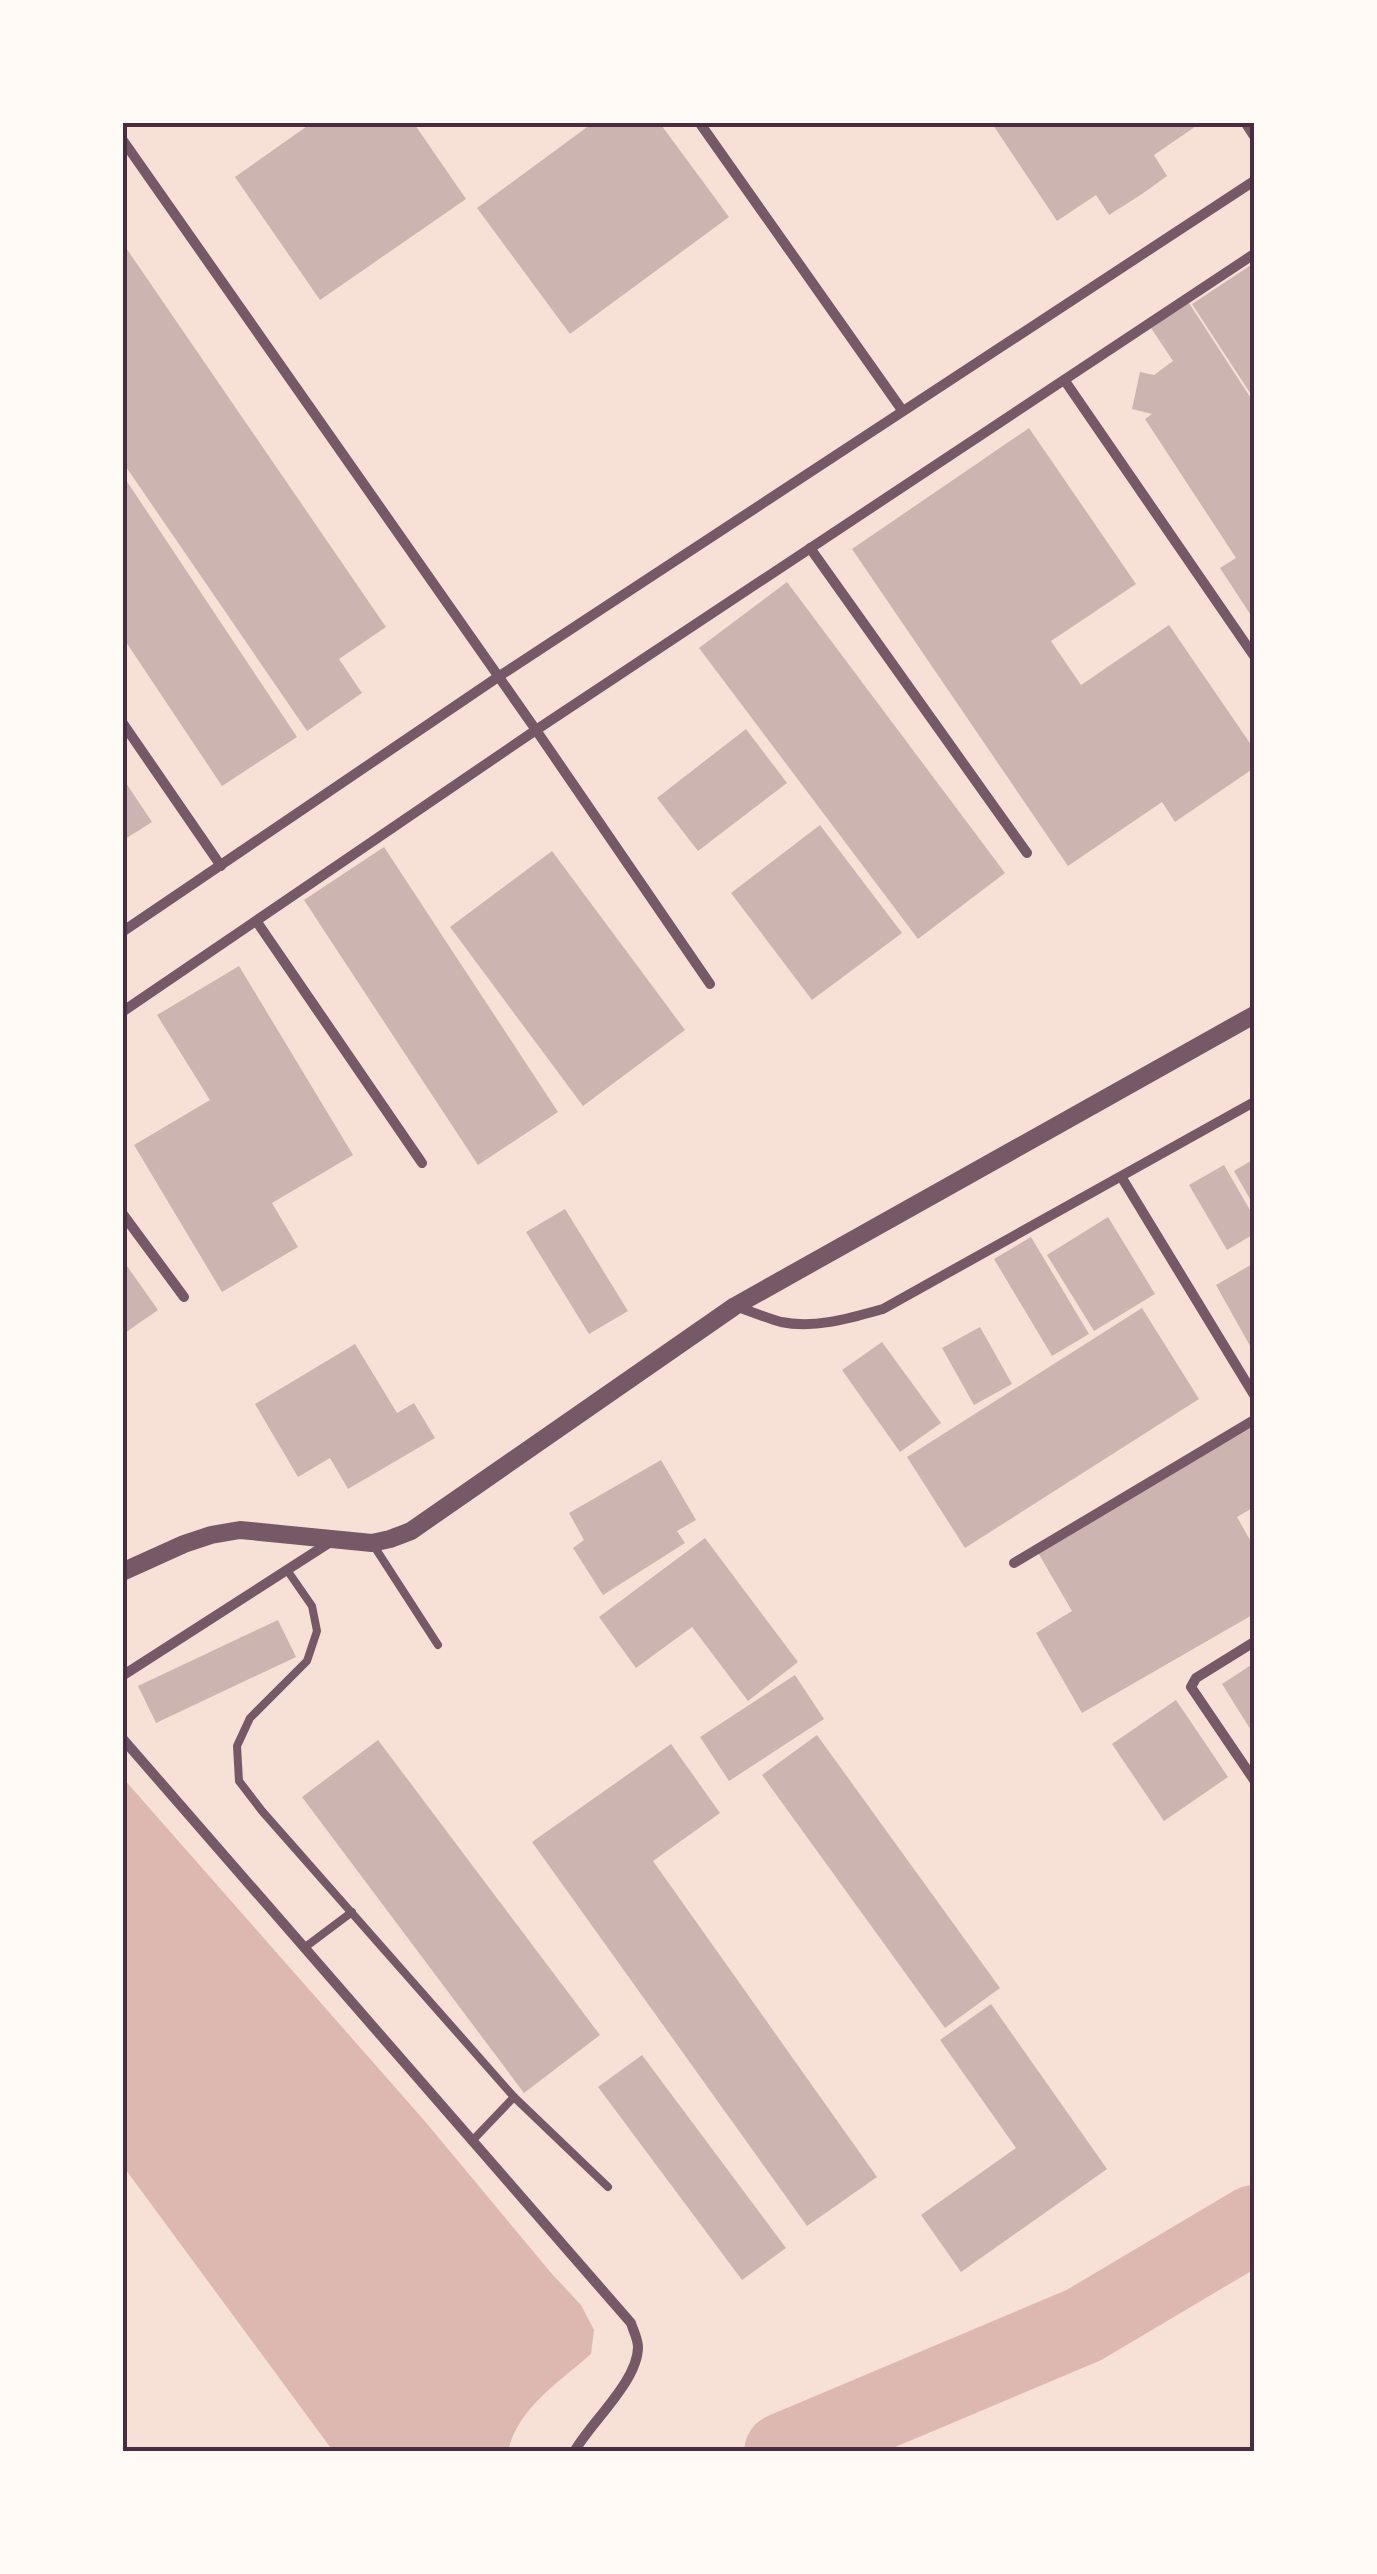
<svg xmlns="http://www.w3.org/2000/svg" width="1377" height="2574" viewBox="0 0 1377 2574" font-family="Barlow,sans-serif">
  <rect width="100%" height="100%" fill="#f7e1d7"/>
  <path fill="#dcb8b0" d="M122 1777 423 2119 552 2274 581 2305 594 2330 591 2354C559 2382 518 2408 508 2451H333L123 2166Z"/>
  <g fill="none" stroke-linecap="round" stroke-linejoin="round">
    <path stroke="#dcb8b0" stroke-width="78" d="M783 2452 1084 2325 1254 2224"/>
  </g>
  <g fill="#ccb4b1">
    <path d="M313 122H413L466 199 320 300 235 177Z"/>
    <path d="M594 122H659L729 217 570 334 477 208Z"/>
    <path d="M997 122H1202L1154 155 1167 176 1142 194 1109 215 1096 195 1057 221 993 125Z"/>
    <path d="M122 242 386 627 339 659 362 693 307 731 122 461Z"/>
    <path d="M1254 263V399L1192 304Z"/>
    <path d="M1189 303 1254 403V620L1220 568 1236 558 1145 419 1152 414 1132 409 1140 372 1154 375 1173 361 1151 328Z"/>
    <path d="M1029 428 1136 584 1051 641 1081 685 1169 625 1254 749V768L1175 822 1162 802 1068 866 852 549Z"/>
    <path d="M122 474 297 737 222 786 122 636Z"/>
    <path d="M787 582 1005 873 918 939 699 648Z"/>
    <path d="M746 729 787 783 698 851 657 798Z"/>
    <path d="M122 777 152 822 122 841Z"/>
    <path d="M820 825 902 933 812 1000 731 893Z"/>
    <path d="M384 847 558 1112 478 1165 304 900Z"/>
    <path d="M552 851 685 1030 583 1106 450 927Z"/>
    <path d="M239 966 353 1155 272 1203 298 1247 222 1292 134 1145 210 1100 157 1015Z"/>
    <path d="M1254 1159V1206L1234 1171Z"/>
    <path d="M1224 1165 1254 1217V1234L1227 1250 1189 1185Z"/>
    <path d="M565 1209 628 1311 589 1334 526 1232Z"/>
    <path d="M1108 1217 1155 1294 1094 1331 1047 1255Z"/>
    <path d="M1031 1237 1089 1334 1052 1356 994 1259Z"/>
    <path d="M122 1259 158 1310 122 1335Z"/>
    <path d="M1254 1263V1353L1216 1285Z"/>
    <path d="M1142 1308 1199 1399 965 1548 907 1457Z"/>
    <path d="M980 1327 1012 1384 974 1405 942 1348Z"/>
    <path d="M882 1342 941 1423 900 1452 842 1370Z"/>
    <path d="M355 1344 397 1413 414 1403 435 1438 348 1489 330 1458 298 1477 255 1404Z"/>
    <path d="M1251 1428 1254 1434V1507L1237 1517 1254 1547V1614L1082 1713 1036 1633 1072 1611 1037 1551Z"/>
    <path d="M661 1460 696 1520 677 1531 685 1543 603 1595 573 1548 584 1540 569 1513Z"/>
    <path d="M705 1538 798 1662 748 1701 692 1627 636 1668 599 1617Z"/>
    <path d="M278 1620 296 1657 156 1723 138 1686Z"/>
    <path d="M1254 1663V1735L1222 1684Z"/>
    <path d="M795 1675 824 1719 729 1781 700 1737Z"/>
    <path d="M1176 1700 1228 1777 1164 1821 1112 1744Z"/>
    <path d="M817 1735 1000 1988 945 2028 762 1775Z"/>
    <path d="M378 1740 600 2035 524 2093 302 1797Z"/>
    <path d="M671 1744 720 1813 653 1861 877 2177 807 2226 532 1842Z"/>
    <path d="M991 2004 1107 2169 961 2272 921 2215 1016 2148 940 2040Z"/>
    <path d="M642 2055 786 2248 742 2280 598 2087Z"/>
  </g>
  <g fill="none" stroke-linecap="round" stroke-linejoin="round">
    <g stroke="#755966" stroke-width="8">
      <path d="M372 1543 438 1645"/>
      <path d="M287 1570 312 1606 317 1631 307 1661 250 1718 237 1746 239 1781 262 1811 514 2097 608 2187"/>
      <path d="M304 1948 352 1912"/>
      <path d="M472 2141 514 2097"/>
    </g>
    <g stroke="#755966" stroke-width="10">
      <path d="M699 122 902 410"/>
      <path d="M1245 122 1254 136"/>
      <path d="M122 139 536 730 710 984"/>
      <path d="M1065 381 1254 656"/>
      <path d="M810 548 1027 853"/>
      <path d="M122 722 221 866"/>
      <path d="M257 922 422 1163"/>
      <path d="M122 932 498 677 1254 181"/>
      <path d="M122 1012 536 730 1254 254"/>
      <path d="M1122 1178 1254 1395"/>
      <path d="M122 1213 184 1297"/>
      <path d="M735 1306C750 1311 766 1318 781 1322 815 1329 851 1318 883 1309L1254 1102"/>
      <path d="M1014 1563 1254 1420"/>
      <path d="M1254 1642 1196 1678 1191 1687 1254 1780"/>
      <path d="M122 1676 332 1541"/>
      <path d="M122 1738 631 2323C633 2330 638 2339 638 2347 638 2381 591 2422 574 2452"/>
    </g>
    <path stroke="#755966" stroke-width="18" d="M122 1572 184 1544 211 1535 240 1530 372 1543 390 1539 411 1531 735 1306 1254 1015"/>
  </g>
  <rect width="1377" height="2574" fill="none" stroke="#fffaf5" stroke-width="250"/>
  <rect x="125" y="125" width="1127" height="2324" fill="none" stroke="#4a2c40" stroke-width="4"/>
</svg>
